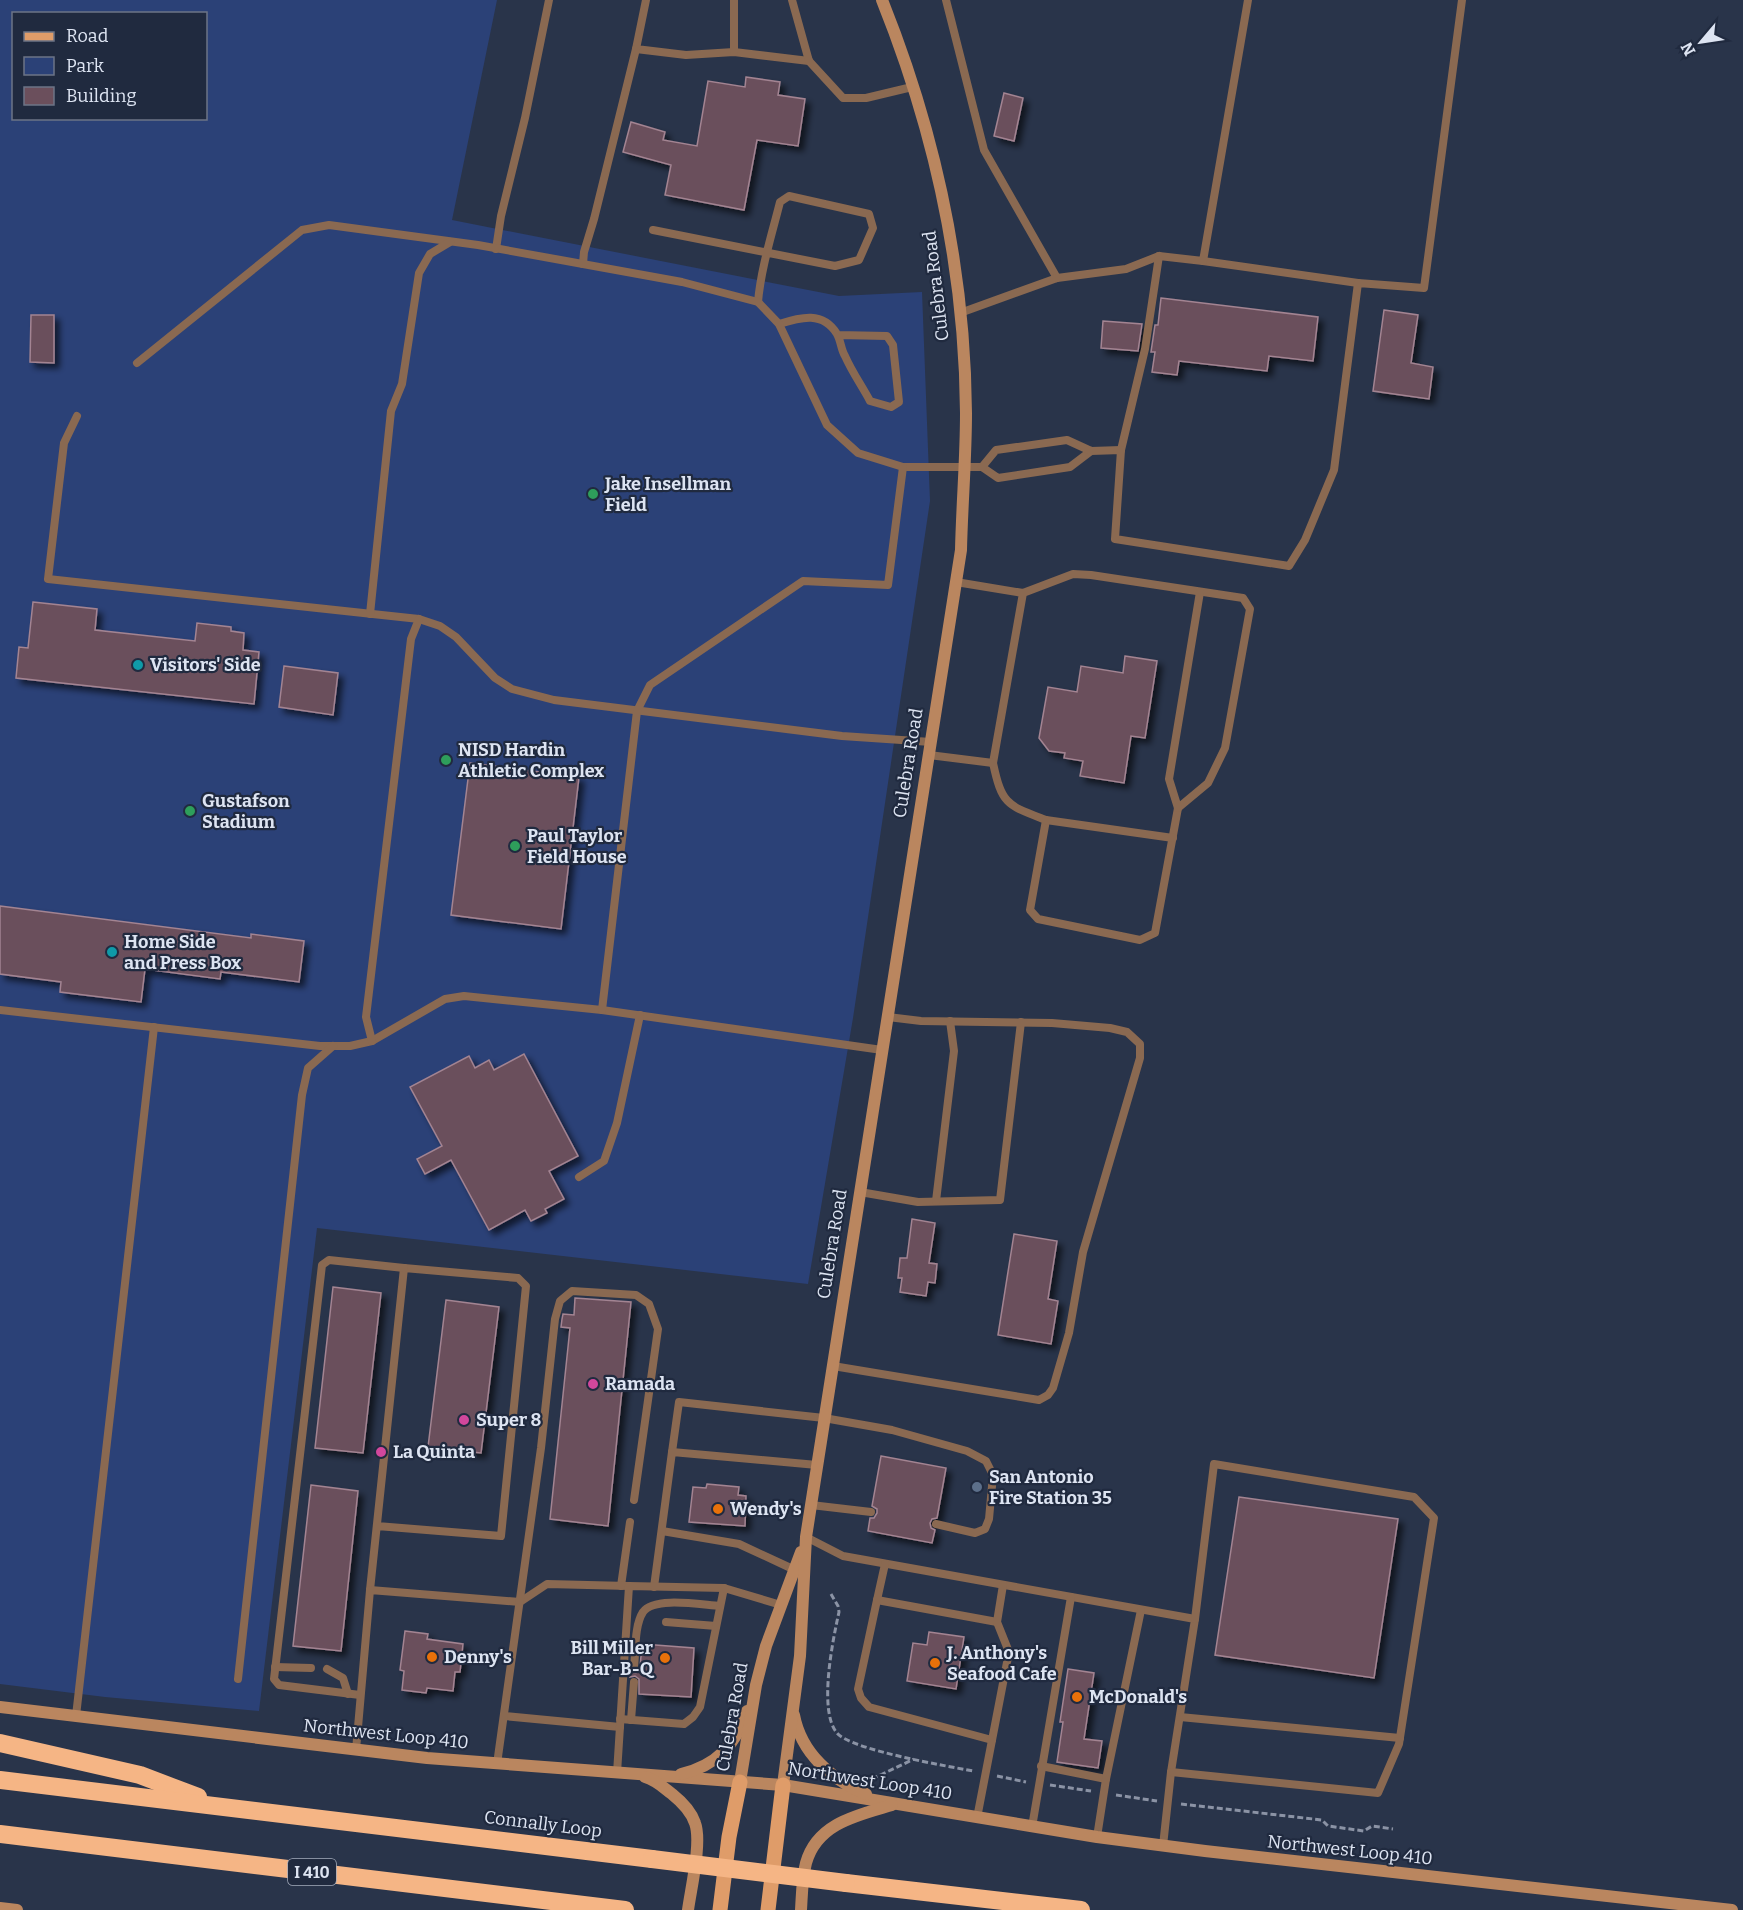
<svg xmlns="http://www.w3.org/2000/svg" width="1743" height="1910" viewBox="0 0 1743 1910" font-family="Bitter,serif">
  <defs>
    <filter id="shadow"><feDropShadow dx="5" dy="5" stdDeviation="3" flood-color="#0009"/></filter>
  </defs>
  <rect width="100%" height="100%" fill="#29344a"/>
  <path fill="#2b4177" fill-rule="evenodd" d="M0 0H497L452 220 839 296 922 292 930 501 853 1018 808 1284 317 1228 259 1711 105 1697 0 1684ZM14 14H206V118H14Z"/>
  <g fill="#6b4f5c" stroke="#a38492" stroke-width="1.5" filter="url(#shadow)">
    <path d="M746 77 780 82 778 95 805 99 798 146 757 140 744 210 665 195 671 165 623 152 631 122 665 132 663 140 697 146 708 81 745 87Z"/>
    <path d="M1004 93 1023 98 1014 141 994 136Z"/>
    <path d="M1161 298 1318 317 1313 361 1269 356 1267 371 1179 361 1177 375 1152 372 1155 352H1151L1155 325H1158Z"/>
    <path d="M1384 310 1418 315 1411 363 1433 367 1429 399 1373 391Z"/>
    <path d="M31 315H54V363L30 362Z"/>
    <path d="M1103 321 1142 324 1138 351 1101 348Z"/>
    <path d="M33 602 97 609 95 630 195 641 197 623 231 627V631L244 633 243 650 259 652 254 704 16 678 19 647 28 648Z"/>
    <path d="M1125 656 1157 661 1145 738 1131 736 1124 783 1080 776 1083 761 1064 758 1065 753 1049 751 1039 738 1048 687 1077 692 1081 666 1123 673Z"/>
    <path d="M284 666 338 673 333 715 279 707Z"/>
    <path d="M470 763 579 777 561 929 451 915Z"/>
    <path d="M0 906 251 938V934L304 941 299 982 221 972 220 979 145 969 141 1002 60 992 61 982 0 974Z"/>
    <path d="M524 1054 578 1156 549 1171 564 1199 545 1209 547 1213 531 1221 525 1210 489 1230 451 1160 425 1174 417 1159 442 1146 410 1087 469 1056 475 1068 489 1060 494 1070Z"/>
    <path d="M912 1219 935 1223 929 1263 937 1264 935 1283 928 1282 926 1296 900 1292 902 1278H898L900 1258H907Z"/>
    <path d="M1014 1234 1057 1241 1048 1299 1058 1301 1051 1344 998 1335Z"/>
    <path d="M333 1287 381 1293 363 1453 315 1448Z"/>
    <path d="M575 1298 631 1302 608 1526 550 1519 570 1328 561 1327 562 1319 563 1314 574 1315Z"/>
    <path d="M446 1300 499 1307 481 1453 428 1447Z"/>
    <path d="M881 1456 946 1468 937 1518 932 1519 930 1523 931 1528 935 1530 932 1543 868 1531 870 1518H874L877 1513V1509L872 1506Z"/>
    <path d="M707 1484 739 1487 738 1495 746 1496 745 1526 689 1522 693 1487 706 1488Z"/>
    <path d="M311 1485 358 1491 341 1651 293 1646Z"/>
    <path d="M1239 1497 1398 1519 1374 1678 1215 1655Z"/>
    <path d="M405 1631 428 1634 427 1639 463 1644 460 1672H455L453 1691 427 1688 426 1693 402 1690 404 1671 400 1670Z"/>
    <path d="M929 1632 964 1637 956 1689 907 1681 913 1643 927 1645Z"/>
    <path d="M642 1644 694 1648 691 1697 639 1694V1679L635 1676 630 1677 631 1672 636 1673 640 1668Z"/>
    <path d="M1068 1669 1094 1673 1084 1739 1102 1741 1098 1768 1057 1762 1063 1722H1060Z"/>
  </g>
  <g fill="none" stroke-linecap="round" stroke-linejoin="round">
    <g stroke="#8b93a5" stroke-width="3" stroke-dasharray="6 3" stroke-linecap="butt">
      <path d="M831 1594 838 1606 839 1612C833 1639 818 1711 837 1733 851 1750 947 1766 973 1771"/>
      <path d="M997 1776 1026 1782"/>
      <path d="M872 1779 914 1759"/>
      <path d="M1050 1785 1091 1791"/>
      <path d="M1116 1795 1157 1801"/>
      <path d="M1181 1804 1322 1820 1328 1826 1364 1831 1372 1826 1393 1829"/>
    </g>
    <g stroke="#8a6951" stroke-width="8">
      <path d="M646 0 636 49 686 55 734 52 809 61"/>
      <path d="M792 0 809 61 843 98H866L912 87"/>
      <path d="M946 0 984 150 1057 278"/>
      <path d="M734 52V0"/>
      <path d="M653 230 835 266 859 260 873 228 869 214 789 196 780 202C772 234 761 268 758 302"/>
      <path d="M496 249 501 216 525 118 549 0"/>
      <path d="M1203 261 1358 283"/>
      <path d="M583 264 584 252 594 219 636 49"/>
      <path d="M960 313 1057 278 1126 269 1159 256"/>
      <path d="M779 324C801 317 823 311 837 334 841 341 841 350 845 356 852 372 862 386 870 401L891 407 899 402 893 345 887 336 838 335"/>
      <path d="M137 363 302 230 329 225 478 245 682 282 758 302 779 324 827 425 858 453 903 467H982L998 478 1070 467 1091 451"/>
      <path d="M77 416 64 443 48 579 419 619 440 626 456 637 495 678 512 689 554 700 842 736 931 742"/>
      <path d="M1121 450 1145 349 1159 256 1203 261 1248 0"/>
      <path d="M982 467 996 450 1067 440 1091 451 1121 450 1115 539 1289 566 1305 540 1334 470 1358 283 1424 288 1462 0"/>
      <path d="M956 582 1023 593 993 763C1002 805 1007 805 1046 820L1030 910 1038 919 1140 940 1155 933 1178 808 1208 783 1225 748 1250 609 1243 598 1091 575 1073 574 1023 593"/>
      <path d="M370 614 391 411 402 384 419 273 430 254 450 242"/>
      <path d="M929 755 993 763"/>
      <path d="M1178 808 1169 779 1200 592"/>
      <path d="M1046 820 1173 838"/>
      <path d="M0 1010 320 1046H350L372 1041 445 999 464 996 602 1010 882 1050"/>
      <path d="M602 1010 637 711 650 685 803 581 888 585 903 467"/>
      <path d="M372 1041 366 1017 411 639 419 619"/>
      <path d="M579 1177 604 1161 617 1123 640 1015"/>
      <path d="M860 1192 918 1202 1000 1200 1021 1022"/>
      <path d="M936 1201 954 1051 950 1021"/>
      <path d="M833 1366 1039 1400 1048 1395 1053 1388 1069 1333 1083 1252 1140 1058V1044L1127 1032 1110 1028 1052 1023 921 1021 888 1017"/>
      <path d="M672 1452 679 1402 824 1418 892 1430 967 1451 986 1461 993 1475 989 1519 985 1529 975 1533 936 1524"/>
      <path d="M811 1505 871 1512"/>
      <path d="M662 1531 739 1544 795 1570"/>
      <path d="M806 1537 843 1556 1195 1619 1171 1772 1163 1846"/>
      <path d="M885 1564 877 1600 997 1622"/>
      <path d="M621 1586 630 1522"/>
      <path d="M654 1587 672 1452 817 1465"/>
      <path d="M370 1590 404 1268 518 1278 526 1286 501 1536 377 1526"/>
      <path d="M877 1600 858 1689 861 1698 869 1707 992 1740"/>
      <path d="M666 1622 716 1626"/>
      <path d="M275 1667 311 1668"/>
      <path d="M634 1667C636 1651 634 1626 643 1612 654 1596 702 1605 720 1606"/>
      <path d="M327 1669 343 1678 348 1694"/>
      <path d="M238 1679 302 1095 308 1068 333 1046"/>
      <path d="M360 1695 279 1685 274 1679 322 1265 329 1260 404 1268"/>
      <path d="M76 1716 154 1027"/>
      <path d="M504 1716 620 1727"/>
      <path d="M1180 1717 1400 1738"/>
      <path d="M620 1719 684 1724 693 1717 700 1707 724 1588"/>
      <path d="M631 1720 634 1682"/>
      <path d="M356 1750 370 1590 520 1602 547 1584 629 1586"/>
      <path d="M497 1764 541 1448 555 1319 560 1301 572 1291 636 1295 649 1304 658 1329 634 1500"/>
      <path d="M1041 1766 1106 1779"/>
      <path d="M1171 1772 1378 1793 1399 1744 1434 1518 1414 1497 1214 1464 1195 1619"/>
      <path d="M617 1773 629 1586 724 1588 781 1605"/>
      <path d="M977 1818 1009 1652 997 1622 1003 1585"/>
      <path d="M1032 1827 1071 1597"/>
      <path d="M1097 1837 1106 1779 1141 1610"/>
    </g>
    <g stroke="#ba865f" stroke-width="12">
      <path d="M0 1707 427 1758 783 1785 1097 1837 1205 1851 1732 1910"/>
      <path d="M794 1715C801 1753 832 1780 866 1794"/>
      <path d="M681 1774C716 1766 736 1745 747 1711"/>
      <path d="M645 1777C656 1780 664 1788 672 1794 682 1802 691 1811 695 1823 702 1842 691 1888 688 1910"/>
      <path d="M740 1782 756 1685 766 1646 801 1552"/>
      <path d="M783 1785 800 1656 806 1537 961 550C962 504 966 459 966 413 965 270 935 132 882 0"/>
      <path d="M0 1908 17 1910"/>
      <path d="M801 1910C802 1894 802 1878 806 1863 817 1823 858 1815 892 1805"/>
    </g>
    <g stroke="#df9c69" stroke-width="15">
      <path d="M720 1910 729 1837 740 1782"/>
      <path d="M768 1910 783 1785"/>
    </g>
    <g stroke="#f5b585" stroke-width="18">
      <path d="M0 1743 140 1775 198 1797"/>
      <path d="M0 1780 652 1859"/>
      <path d="M0 1834 625 1910"/>
      <path d="M846 1883 1081 1910"/>
    </g>
    <path stroke="#f5b585" stroke-width="18" d="M652 1859 846 1883"/>
  </g>
  <g fill="#2e9e5b" stroke="#202a3f" stroke-width="2">
    <circle cx="593" cy="494" r="6"/>
    <circle cx="446" cy="760" r="6"/>
    <circle cx="190" cy="811" r="6"/>
    <circle cx="515" cy="846" r="6"/>
  </g>
  <g fill="#0f9aa8" stroke="#202a3f" stroke-width="2">
    <circle cx="138" cy="665" r="6"/>
    <circle cx="112" cy="952" r="6"/>
  </g>
  <g fill="#d1479c" stroke="#202a3f" stroke-width="2">
    <circle cx="593" cy="1384" r="6"/>
    <circle cx="464" cy="1420" r="6"/>
    <circle cx="381" cy="1452" r="6"/>
  </g>
  <circle fill="#5c6f8a" stroke="#202a3f" stroke-width="2" cx="977" cy="1487" r="6"/>
  <g fill="#e8710a" stroke="#202a3f" stroke-width="2">
    <circle cx="718" cy="1509" r="6"/>
    <circle cx="432" cy="1657" r="6"/>
    <circle cx="665" cy="1658" r="6"/>
    <circle cx="935" cy="1663" r="6"/>
    <circle cx="1077" cy="1697" r="6"/>
  </g>
  <g text-anchor="middle" stroke-width="4.5" stroke-linejoin="round" paint-order="stroke">
    <rect fill="#202a3f" stroke="#a4acbc" stroke-width="1.5" x="288" y="1859" width="48" height="26" rx="4.5"/>
    <g font-size="16" font-weight="bold" fill="#dde4f2">
      <text x="312" y="1878">I 410</text>
    </g>
    <g font-size="18" fill="#dde4f2" stroke="#202a3f">
      <text transform="translate(936 286) rotate(-97)" y="6">Culebra Road</text>
      <text transform="translate(908 763) rotate(-81)" y="6">Culebra Road</text>
      <text transform="translate(832 1244) rotate(-81)" y="6">Culebra Road</text>
      <text transform="translate(732 1717) rotate(-80)" y="6">Culebra Road</text>
      <text transform="translate(386 1734) rotate(6)" y="6">Northwest Loop 410</text>
      <text transform="translate(870 1781) rotate(9)" y="6">Northwest Loop 410</text>
      <text transform="translate(543 1824) rotate(7)" y="6">Connally Loop</text>
      <text transform="translate(1350 1850) rotate(6)" y="6">Northwest Loop 410</text>
    </g>
    <g font-size="18" font-weight="bold" fill="#dde4f2" stroke="#202a3f" text-anchor="start">
      <text x="605" y="490">Jake Insellman<tspan x="605" dy="21">Field</tspan></text>
      <text x="150" y="671">Visitors' Side</text>
      <text x="458" y="756">NISD Hardin<tspan x="458" dy="21">Athletic Complex</tspan></text>
      <text x="202" y="807">Gustafson<tspan x="202" dy="21">Stadium</tspan></text>
      <text x="527" y="842">Paul Taylor<tspan x="527" dy="21">Field House</tspan></text>
      <text x="124" y="948">Home Side<tspan x="124" dy="21">and Press Box</tspan></text>
      <text x="605" y="1390">Ramada</text>
      <text x="476" y="1426">Super 8</text>
      <text x="393" y="1458">La Quinta</text>
      <text x="989" y="1483">San Antonio<tspan x="989" dy="21">Fire Station 35</tspan></text>
      <text x="730" y="1515">Wendy's</text>
      <text x="653" y="1654" text-anchor="end">Bill Miller<tspan x="653" dy="21">Bar-B-Q</tspan></text>
      <text x="947" y="1659">J. Anthony's<tspan x="947" dy="21">Seafood Cafe</tspan></text>
      <text x="444" y="1663">Denny's</text>
      <text x="1089" y="1703">McDonald's</text>
    </g>
  </g>
  <rect x="12" y="12" width="195" height="108" fill="#202a3f" stroke="#6c7487" stroke-width="1.5"/>
  <rect x="24" y="32" width="30" height="9" fill="#df9c69" stroke="#6c7487" stroke-width="1.5"/>
  <text x="66" y="42" font-size="18" fill="#dde4f2">Road</text>
  <rect x="24" y="57" width="30" height="18" fill="#2b4177" stroke="#6c7487" stroke-width="1.5"/>
  <text x="66" y="72" font-size="18" fill="#dde4f2">Park</text>
  <rect x="24" y="87" width="30" height="18" fill="#6b4f5c" stroke="#6c7487" stroke-width="1.5"/>
  <text x="66" y="102" font-size="18" fill="#dde4f2">Building</text>
  <g transform="translate(1701 42) rotate(241)" stroke="#202a3f" stroke-width="4.5" paint-order="stroke">
  <path d="M0-4.5L10 22L0 15L-10 22Z" fill="#dde4f2"/>
  <text y="-9" font-size="16" font-weight="bold" text-anchor="middle" fill="#dde4f2">N</text>
  </g>
</svg>
